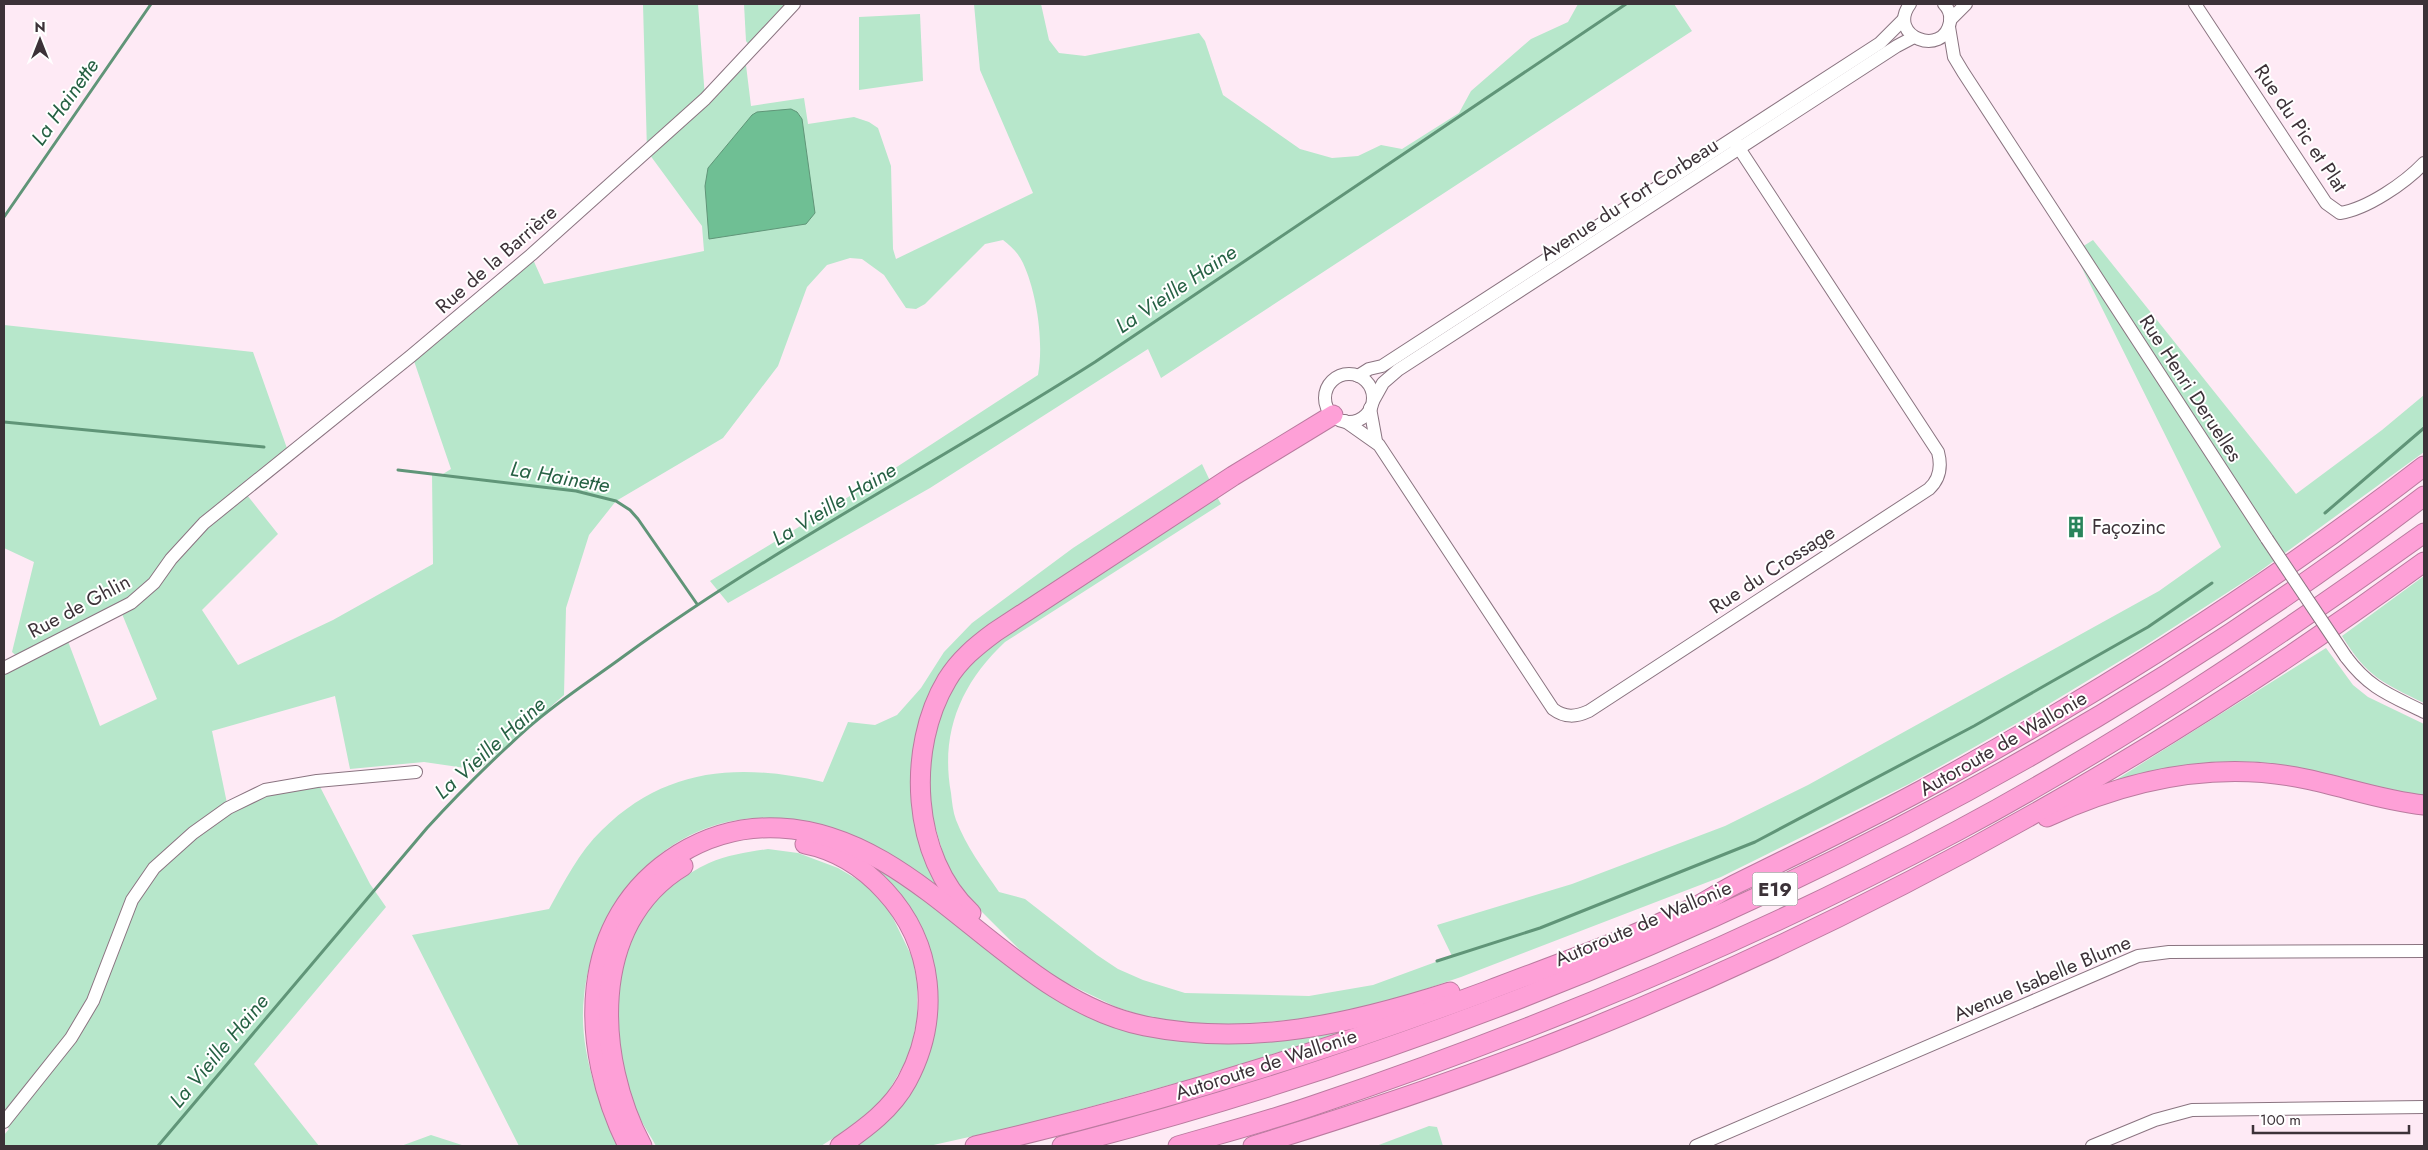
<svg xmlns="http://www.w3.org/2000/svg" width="2428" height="1150" viewBox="0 0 2428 1150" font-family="Jost,sans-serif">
  <rect width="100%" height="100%" fill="#feeaf5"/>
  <g fill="#b7e7cb" fill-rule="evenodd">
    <path d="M643 4H698L705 98 745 57 751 106 804 98 808 124 854 117 869 122 878 128 891 166 893 249 896 259 1033 193 980 70 974 4H1041L1049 40 1059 53 1085 56 1199 33 1205 41 1223 95 1300 149 1332 158 1358 156 1381 145 1402 149 1459 113 1471 91 1531 39 1568 22 1578 4H1674L1692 31 1161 378 1148 349 930 488 728 603 710 581 886 474 1038 375C1044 343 1037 293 1023 263 1019 254 1011 246 1003 240L985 244 925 304 916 309 906 308 884 275 862 259 850 258 827 265 807 287 778 366 723 438 616 501 589 535 566 608 564 695 479 770 424 762 350 769 335 696 212 731 228 808 265 790 317 781 370 884 386 907 254 1064 319 1146H4V1135L9 1129 4 1124V668L20 659 12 652 34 562 4 548V325L253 352 289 454 243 490 278 534 202 610 238 665 333 620 433 564 432 473 443 474 451 469 414 361 531 255 544 284 704 251 702 226 647 151ZM120 609 157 699 100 726 66 636Z"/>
    <path d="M744 4H794L752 49 746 41Z"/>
    <path d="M920 14 923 81 859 90V17Z"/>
    <path d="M2093 240 2296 494 2382 430 2424 395V452L2256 574 2143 647 2024 719 1909 784 1721 877 1461 977 1396 999 1342 1013 1302 1019 1220 1026 1181 1025 1151 1019 1114 1006 1058 979 1027 957 969 899 946 863 932 816 929 763 942 710 957 677 979 655 1005 635 1216 495 1221 504 1005 642C961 683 940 733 951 793 952 802 953 812 956 820 966 846 983 869 999 892L1025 899 1097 955 1118 969 1143 980 1185 993 1309 996 1373 985 1452 956 1437 925 1572 884 1725 826 1808 785 2159 591 2221 547 2074 252Z"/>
    <path d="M1202 464 1212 485 978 637 918 748 941 889C903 863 860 835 814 824 694 793 598 880 584 996 578 1049 598 1099 617 1146H519L412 935 549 909C564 882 579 852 602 830 666 767 739 763 823 782L848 722 875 725 897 715 921 688 944 652 972 623 1073 548Z"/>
    <path d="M2424 576V703C2383 683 2367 677 2342 636Z"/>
    <path d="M2326 648 2353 685 2368 697 2424 724V800L2325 777 2106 786Z"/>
    <path d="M768 849 798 853 838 868 865 884 879 897 890 912 913 959 917 984V1018L910 1054 884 1099 863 1119 821 1146H656C651 1136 644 1127 639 1116 611 1058 608 975 642 918 657 895 685 874 709 863 728 855 748 852 768 849Z"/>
    <path d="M863 857 1146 1034 1389 1018 1206 1075 1031 1123 929 1146H850L914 1085 926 1062 934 1035 936 1004 912 918Z"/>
    <path d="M1429 1126 1437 1127 1443 1146H1376Z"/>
    <path d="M431 1135 465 1146H401Z"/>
  </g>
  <path fill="#6fbf94" stroke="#609578" d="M791 109 797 112 802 119 815 213 806 224 709 239 705 186 708 168 752 115 757 112Z"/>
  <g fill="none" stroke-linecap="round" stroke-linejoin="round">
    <g stroke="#609578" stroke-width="3">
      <path d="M4 217 151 4"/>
      <path d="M4 422 264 447"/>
      <path d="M398 470 576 491 616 501 630 510 638 519 697 604"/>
      <path d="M2325 513 2424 428"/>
      <path d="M1437 961 1540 928 1755 842 1974 726 2051 682 2148 627 2212 583"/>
      <path d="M158 1146 427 828C459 793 493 759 529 727 558 701 593 679 624 656 774 547 939 462 1095 362L1626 4"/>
    </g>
    <g stroke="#8a7480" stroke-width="14">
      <g id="minor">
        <path d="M1910 4C1886 37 1944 58 1950 22 1951 15 1949 9 1944 4"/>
        <path d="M2195 4 2326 203 2340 213C2367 209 2405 183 2424 163"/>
        <path d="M1950 20 1966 4"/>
        <path d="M1949 27 1954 57 1963 72 2267 539"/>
        <circle cx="1349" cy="398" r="24"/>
        <path d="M1358 376 1369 369 1382 366 1880 43 1904 19"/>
        <path d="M1373 401 1383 383 1398 370 1897 46 1914 37"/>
        <path d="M1370 408 1376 441"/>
        <path d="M1345 421 1379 445 1553 709C1565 718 1576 717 1589 711L1929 489C1940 479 1942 467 1938 452L1733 139"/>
        <path d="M2346 657C2370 689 2390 695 2424 712"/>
        <path d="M4 668 131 603 154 583 171 559 204 523 411 356 531 255 705 99 794 4"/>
        <path d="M4 1122 71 1038 93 1001 132 900 154 868 193 833 228 808 265 790 317 781 416 772"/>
        <path d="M1696 1146 2138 956 2169 952 2424 951"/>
        <path d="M2092 1146 2155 1120 2192 1110 2424 1107"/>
      </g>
    </g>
    <g stroke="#ba7a9f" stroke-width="21">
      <g id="highway">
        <path d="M2047 817C2127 780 2217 760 2306 779 2345 787 2384 801 2424 805"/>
        <path d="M805 844C836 850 864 868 885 891 934 944 941 1018 907 1081 892 1109 866 1128 840 1146"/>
        <path d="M971 913C911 858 906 748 947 680 959 660 976 646 995 632L1233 476 1333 415"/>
        <path d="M628 1146C579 1047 575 919 679 854 710 835 744 826 780 828 922 835 1006 998 1145 1026 1250 1047 1350 1024 1450 992"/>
        <path d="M642 1146C596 1060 587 924 683 866"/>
        <path d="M975 1146C1149 1106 1321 1053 1487 991 1557 964 1630 939 1697 906 1712 898 1725 889 1740 882 1805 850 1871 818 1935 783 2105 690 2270 585 2424 466"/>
        <path d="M1062 1146C1552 1019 2021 803 2424 496"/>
        <path d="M1178 1146C1223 1133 1268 1121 1312 1106 1534 1031 1751 941 1957 831 2120 744 2274 640 2424 533"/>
        <path d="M1253 1146C1364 1112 1475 1075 1584 1031 1881 911 2165 751 2424 562"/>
      </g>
    </g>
    <use href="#minor" stroke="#fff" stroke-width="12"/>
    <use href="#highway" stroke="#fea0d7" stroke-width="19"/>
    <g stroke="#8a7480" stroke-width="14" stroke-linecap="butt">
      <path id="minor-bridge" d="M2267 539 2346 657"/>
    </g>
    <use href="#minor-bridge" stroke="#fff" stroke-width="12"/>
  </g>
  <defs>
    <g id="building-bare" transform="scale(1.725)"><path d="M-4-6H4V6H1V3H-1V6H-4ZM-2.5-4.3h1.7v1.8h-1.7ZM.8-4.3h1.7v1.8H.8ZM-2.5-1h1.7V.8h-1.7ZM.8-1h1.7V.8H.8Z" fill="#29845b" stroke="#fff" stroke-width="2.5" paint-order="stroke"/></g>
  </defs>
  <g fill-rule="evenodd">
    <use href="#building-bare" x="2076" y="527"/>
  </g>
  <g text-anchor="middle" stroke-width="4" stroke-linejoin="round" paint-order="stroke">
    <rect fill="#fff" stroke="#767074" stroke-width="1" x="1752.5" y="872.5" width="45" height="33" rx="4"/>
    <g font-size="19" font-weight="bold" fill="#3c3238">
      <text x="1775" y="896">E19</text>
    </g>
    <g font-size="20" fill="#3c3238" stroke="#fff">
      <text transform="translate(2301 128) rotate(56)" y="7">Rue du Pic et Plat</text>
      <text transform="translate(1629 199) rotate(-33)" y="7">Avenue du Fort Corbeau</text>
      <text transform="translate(496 259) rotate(-41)" y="7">Rue de la Barrière</text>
      <text transform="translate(2191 388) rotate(57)" y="7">Rue Henri Deruelles</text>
      <text transform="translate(1772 569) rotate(-33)" y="7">Rue du Crossage</text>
      <text transform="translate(79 606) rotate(-28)" y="7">Rue de Ghlin</text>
      <text transform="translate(2003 743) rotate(-30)" y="7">Autoroute de Wallonie</text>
      <text transform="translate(1643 923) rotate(-23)" y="7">Autoroute de Wallonie</text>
      <text transform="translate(2042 978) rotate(-23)" y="7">Avenue Isabelle Blume</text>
      <text transform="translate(1266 1064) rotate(-18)" y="7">Autoroute de Wallonie</text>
    </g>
    <g font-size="20" fill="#3c3238" stroke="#fff" text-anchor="start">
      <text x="2092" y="534">Façozinc</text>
    </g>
    <g font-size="21" font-style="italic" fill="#266144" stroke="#fff">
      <text transform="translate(65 102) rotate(-55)" y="7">La Hainette</text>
      <text transform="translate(1176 289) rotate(-34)" y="7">La Vieille Haine</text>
      <text transform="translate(560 477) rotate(10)" y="7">La Hainette</text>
      <text transform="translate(834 504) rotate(-31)" y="7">La Vieille Haine</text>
      <text transform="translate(490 748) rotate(-42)" y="7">La Vieille Haine</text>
      <text transform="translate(219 1051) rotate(-50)" y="7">La Vieille Haine</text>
    </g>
  </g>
  <rect width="2428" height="1150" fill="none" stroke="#3c3238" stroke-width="10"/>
  <g transform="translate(40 40)" stroke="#ffffff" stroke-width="4" paint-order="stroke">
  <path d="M0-4L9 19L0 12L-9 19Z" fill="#3c3238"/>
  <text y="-8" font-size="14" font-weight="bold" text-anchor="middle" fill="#3c3238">N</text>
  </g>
  <path d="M2253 1125v8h156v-8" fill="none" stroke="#3c3238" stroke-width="2.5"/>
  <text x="2260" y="1125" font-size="15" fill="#3c3238" stroke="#ffffff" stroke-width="4" paint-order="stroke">100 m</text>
</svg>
